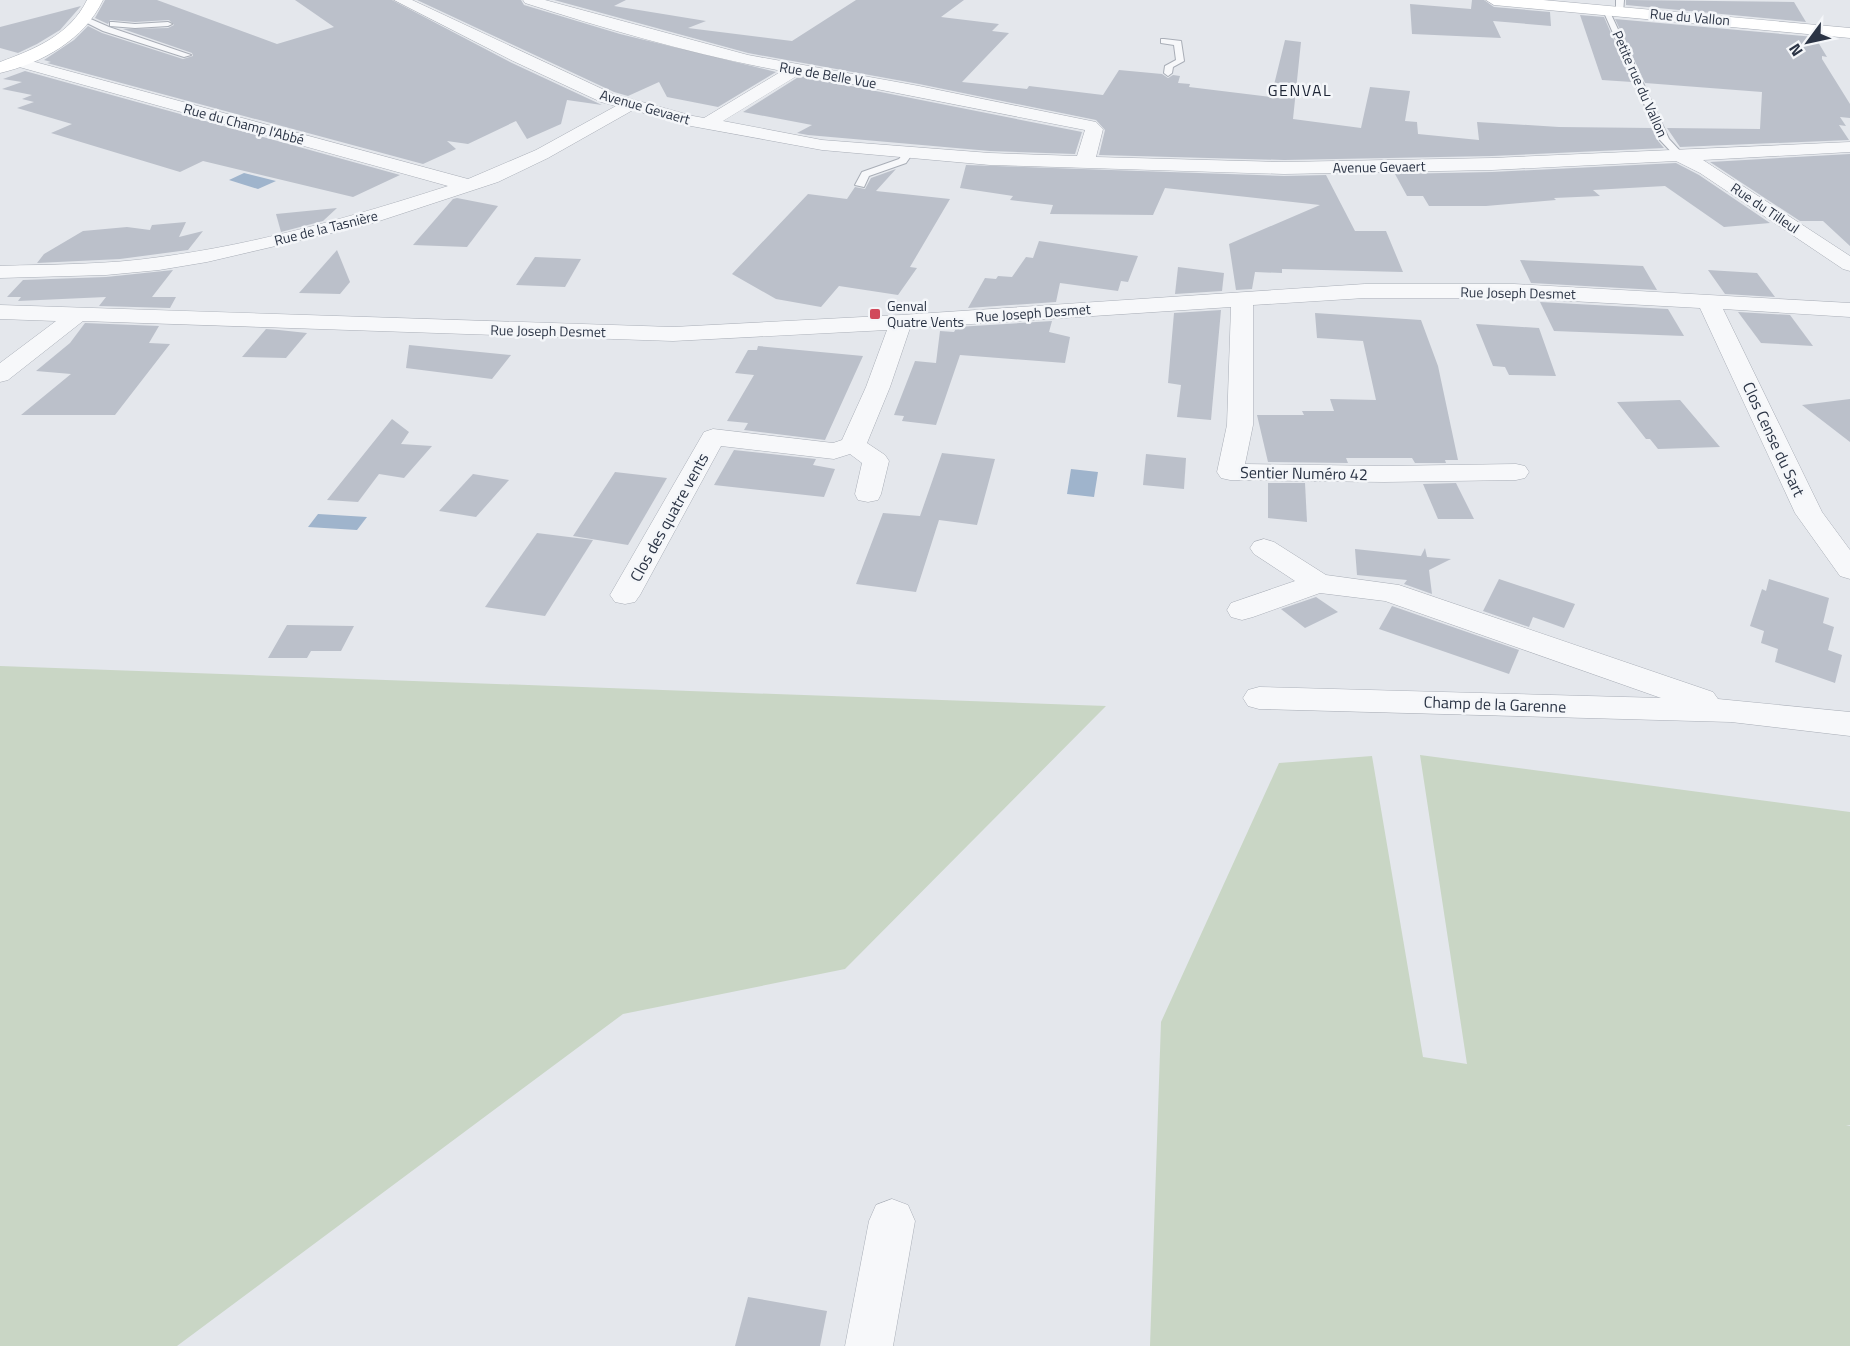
<svg xmlns="http://www.w3.org/2000/svg" width="1850" height="1346" viewBox="0 0 1850 1346" font-family="'Titillium Web',sans-serif">
  <rect width="100%" height="100%" fill="#e4e7ec"/>
  <g fill="#c9d6c5">
    <path d="M0 666 1106 706 845 969 623 1014 177 1346H0Z"/>
    <path d="M1420 755 1850 812V1125H1846L1850 1126V1346H1150L1161 1022 1279 763 1372 756 1423 1057 1467 1064Z"/>
  </g>
  <g fill="#9fb4cc">
    <path d="M244 173 276 181 258 189 229 180Z"/>
    <path d="M1071 469 1098 472 1094 497 1067 494Z"/>
    <path d="M318 514 367 517 357 530 308 527Z"/>
  </g>
  <g fill="#bbc0ca">
    <path d="M105 0H157L277 44 334 27 295 0H392L512 63 602 105 567 100 561 124 527 139 516 121 468 144 447 141 456 149 423 164 47 63 51 62 44 60 74 40 88 26 102 33 183 59 193 56 192 53 123 29 168 28 174 25 169 20 135 22 110 20 108 24 95 18Z"/>
    <path d="M417 0H521L524 5 620 34 776 72 718 107 667 97 659 82 628 96 614 92Z"/>
    <path d="M554 0H626L614 6 706 21 688 28 792 41 856 0H964L941 17 999 24 992 31 1009 33 962 82 1027 89 1029 86 1103 95 1119 70 1162 74 1168 78 1173 75 1180 76 1178 83 1190 84 1189 87 1271 97 1285 40 1301 42 1293 119 1361 128 1370 87 1410 91 1405 121 1417 122 1418 134 1479 140 1477 122 1559 127 1652 128 1658 141 1664 148 1492 156 1284 160 1099 155 1105 130 1096 120 919 84 748 53Z"/>
    <path d="M1472 0H1484L1494 7 1550 12 1551 26 1493 21 1501 38 1412 34 1410 4 1471 9Z"/>
    <path d="M1626 0 1794 2 1806 22 1626 5Z"/>
    <path d="M81 6 60 30 37 44 18 53 0 48V27Z"/>
    <path d="M1580 15 1604 17 1632 82 1602 80Z"/>
    <path d="M1615 19 1815 37 1827 57 1822 56V59L1850 104V118L1840 117 1846 126 1839 125 1849 140 1680 147 1667 128 1760 129 1762 92 1645 83Z"/>
    <path d="M25 71 400 175 353 197 203 161 180 172 51 133 72 124 17 108 34 102 22 99 32 95 2 89 22 82 3 79Z"/>
    <path d="M800 76 1082 132 1075 154 990 151 808 135 797 133 812 125 743 112Z"/>
    <path d="M1850 154V246L1823 221H1800L1710 162Z"/>
    <path d="M1676 163 1699 175 1770 223 1724 227 1665 186 1593 190 1600 196 1554 198 1556 200 1486 206H1429L1423 196H1407L1395 174 1492 172Z"/>
    <path d="M966 165 1284 176 1326 175 1355 231H1386L1403 272 1282 269V273L1255 272 1252 289 1236 290 1229 244 1320 205 1165 188 1153 215 1050 214 1053 205 1010 200 1013 196 960 188Z"/>
    <path d="M896 169 876 191 950 199 910 267 917 268 898 295 839 286 821 307 776 299 732 274 808 194 847 199 855 187 865 189 871 178Z"/>
    <path d="M457 198 498 206 467 247 413 245 453 199Z"/>
    <path d="M337 208 323 221 281 232 276 214Z"/>
    <path d="M186 222 179 237 203 231 188 250 120 259 37 263 44 254 83 231 127 227 150 230 152 225Z"/>
    <path d="M1039 241 1138 256 1128 282 1121 281 1118 291 1060 283 1056 302 968 308 985 278 996 279 998 276 1012 277 1026 257 1033 258Z"/>
    <path d="M337 250 350 282 340 294 299 293Z"/>
    <path d="M535 257 581 259 565 287 516 285Z"/>
    <path d="M1520 260 1643 266 1657 290 1531 283Z"/>
    <path d="M1178 267 1224 273 1222 291 1175 294Z"/>
    <path d="M173 270 152 297H176L170 308 99 306 106 297 18 301 21 297H7L23 280 106 277Z"/>
    <path d="M1708 270 1757 273 1775 297 1725 294Z"/>
    <path d="M1540 302 1668 309 1684 336 1554 331Z"/>
    <path d="M1221 310 1211 420 1177 417 1181 385 1168 383 1174 313Z"/>
    <path d="M1738 312 1790 315 1813 346 1761 343Z"/>
    <path d="M1315 313 1421 320 1438 366 1458 460H1445L1446 463H1415L1412 458H1346L1348 463 1268 462 1257 415H1304L1302 411H1334L1330 399 1376 400 1363 341 1317 338Z"/>
    <path d="M1052 321 1049 332 1070 337 1065 363 960 355 936 425 902 421 904 416 894 415 915 361 936 363 940 331 954 332 957 327Z"/>
    <path d="M85 323 159 326 149 343 170 344 115 415H21L71 374 36 371 70 343Z"/>
    <path d="M1476 324 1539 328 1556 376 1509 375 1505 367 1493 366Z"/>
    <path d="M266 329 279 330 307 333 286 358 242 357Z"/>
    <path d="M409 345 480 352 511 355 492 379 406 368Z"/>
    <path d="M758 346 863 356 825 440 744 430 748 423 727 421 754 375 735 373 748 350H757Z"/>
    <path d="M1850 399V442L1802 405Z"/>
    <path d="M1680 400 1720 447 1658 449 1650 439H1646L1617 402Z"/>
    <path d="M392 419 409 432 401 444 432 446 404 478 379 474 358 502 327 500Z"/>
    <path d="M734 450 816 459 813 465 835 469 824 497 714 485Z"/>
    <path d="M942 453 995 459 977 525 939 520 916 592 856 584 883 513 920 516Z"/>
    <path d="M1146 454 1186 458 1184 489 1143 485Z"/>
    <path d="M615 472 667 478 628 545 573 536Z"/>
    <path d="M473 474 509 480 476 517 439 511Z"/>
    <path d="M1268 483H1305L1307 522 1268 518Z"/>
    <path d="M1456 483 1474 519H1438L1423 484Z"/>
    <path d="M537 533 593 540 545 616 485 607Z"/>
    <path d="M1425 548 1427 557 1451 559 1429 570 1432 594 1404 584 1407 580 1357 575 1355 549 1421 556Z"/>
    <path d="M1499 579 1575 604 1564 628 1533 617 1529 627 1483 611Z"/>
    <path d="M1769 579 1829 598 1823 623 1834 627 1828 650 1842 655 1835 683 1775 662 1778 649 1761 643 1764 631 1750 626 1762 589 1766 591Z"/>
    <path d="M1316 597 1338 612 1305 628 1281 609Z"/>
    <path d="M1392 606 1519 650 1509 674 1379 629Z"/>
    <path d="M287 625 354 626 341 651H311L307 658H268Z"/>
    <path d="M748 1297 827 1311 820 1346H735Z"/>
  </g>
  <g fill="none" stroke-linecap="round" stroke-linejoin="round">
    <g stroke="#a9aeb7" stroke-width="2">
      <g id="lane">
        <path d="M1616 0H1624L1623 13 1616 11Z"/>
        <path d="M1602 8 1609 10 1669 139 1682 153V157H1676L1660 140Z"/>
        <path d="M86 17 109 27 191 55 184 57 103 31 83 21 82 19Z"/>
        <path d="M113 22 135 24 168 22 172 24 168 26 135 28 110 26V22Z"/>
        <path d="M1164 39 1181 41 1184 61 1173 67 1172 73 1168 76 1164 73 1165 66 1176 60 1174 45 1161 43V39Z"/>
        <path d="M908 150 913 153 906 163 869 176 864 187 855 185 862 172 899 159 905 151Z"/>
      </g>
    </g>
    <g stroke="#a9aeb7" stroke-width="1">
      <g id="street">
        <path d="M394 0H412L613 94 693 116 704 118 782 71C696 55 609 30 525 3L523 0H545L748 55 919 86 1096 122 1103 129 1096 157 1284 162 1492 158 1850 142V152L1703 160 1850 256V271L1843 269 1700 173 1676 161 1492 170 1284 174 990 165 822 150 691 126 633 110 548 158 498 182 370 224 207 262 159 270 106 275 0 278V266C53 264 107 265 160 257 258 244 355 216 448 186L12 65 10 62 12 59H24L468 179 536 150 616 106 601 102 513 61ZM800 74 1085 130 1077 156 990 153 822 140 723 121Z"/>
        <path d="M1365 284H1514L1850 303V317L1723 309 1822 512 1850 550V579L1840 576 1795 513 1700 308 1514 298H1365L1253 305V425L1245 464 1384 466 1516 464 1525 466 1529 472 1525 478 1516 480 1384 482 1230 480 1221 478 1217 472 1227 425 1231 307 910 328 890 387 867 443 885 455 889 461 881 494 878 500 868 502 858 500 855 494 862 463 850 454 834 459 721 446 640 595 635 602 625 604 615 602 610 595 704 432 713 429 833 443 842 440 866 387 887 330 673 341 83 321 8 380 0 382V363L56 321 0 319V305L673 327 901 315Z"/>
        <path d="M1264 539 1274 542 1326 575 1399 585 1713 692 1718 699 1850 712V736L1731 722 1259 709 1248 706 1243 698 1248 690 1259 687 1661 698 1385 601 1320 593 1253 617 1242 620 1231 617 1227 610 1231 603 1295 581 1254 554 1250 548 1254 542Z"/>
        <path d="M892 1199 908 1205 915 1221 893 1346H845L869 1221 876 1205Z"/>
      </g>
    </g>
    <g stroke="#a9aeb7" stroke-width="1">
      <g id="secondary">
        <path d="M87 0H103C84 40 42 63 0 73V62C35 49 70 35 87 0Z"/>
        <path d="M1486 0H1543L1850 28V38L1494 5Z"/>
      </g>
    </g>
    <use href="#lane" fill="#f7f8fa" fill-rule="evenodd"/>
    <use href="#street" fill="#f7f8fa" fill-rule="evenodd"/>
    <use href="#secondary" fill="#fff" fill-rule="evenodd"/>
  </g>
  <rect fill="#d1495b" stroke="#f4f6f9" stroke-width="2" x="869" y="308" width="12" height="12" rx="3"/>
  <g text-anchor="middle" stroke-width="5" stroke-linejoin="round" paint-order="stroke">
    <g font-size="14" fill="#2b3445" stroke="#f4f6f9">
      <text transform="translate(1690 17) rotate(5)" y="5">Rue du Vallon</text>
      <text transform="translate(828 75) rotate(10)" y="5">Rue de Belle Vue</text>
      <text transform="translate(1640 84) rotate(66)" y="5">Petite rue du Vallon</text>
      <text transform="translate(645 107) rotate(16)" y="5">Avenue Gevaert</text>
      <text transform="translate(244 124) rotate(15)" y="5">Rue du Champ l'Abbé</text>
      <text transform="translate(1379 167) rotate(-1)" y="5">Avenue Gevaert</text>
      <text transform="translate(1765 208) rotate(34)" y="5">Rue du Tilleul</text>
      <text transform="translate(326 228) rotate(-14)" y="5">Rue de la Tasnière</text>
      <text transform="translate(1518 293) rotate(1)" y="5">Rue Joseph Desmet</text>
      <text transform="translate(1033 313) rotate(-4)" y="5">Rue Joseph Desmet</text>
      <text transform="translate(548 331) rotate(1)" y="5">Rue Joseph Desmet</text>
    </g>
    <g font-size="14" fill="#2b3445" stroke="#f4f6f9" text-anchor="start">
      <text x="887" y="311">Genval<tspan x="887" dy="16">Quatre Vents</tspan></text>
    </g>
    <g font-size="16" letter-spacing="1.5" fill="#1d2536" stroke="#f4f6f9">
      <text x="1300" y="96">GENVAL</text>
    </g>
    <g font-size="16" fill="#2b3445" stroke="#f4f6f9">
      <text transform="translate(1774 439) rotate(65)" y="6">Clos Cense du Sart</text>
      <text transform="translate(1304 473) rotate(1)" y="6">Sentier Numéro 42</text>
      <text transform="translate(669 517) rotate(-61)" y="6">Clos des quatre vents</text>
      <text transform="translate(1495 704) rotate(2)" y="6">Champ de la Garenne</text>
    </g>
  </g>
  <g transform="translate(1808 42) rotate(237)" stroke="#f4f6f9" stroke-width="4.5" paint-order="stroke">
  <path d="M0-4.5L10 22L0 15L-10 22Z" fill="#2b3445"/>
  <text y="-9" font-size="16" font-weight="bold" text-anchor="middle" fill="#2b3445">N</text>
  </g>
</svg>
